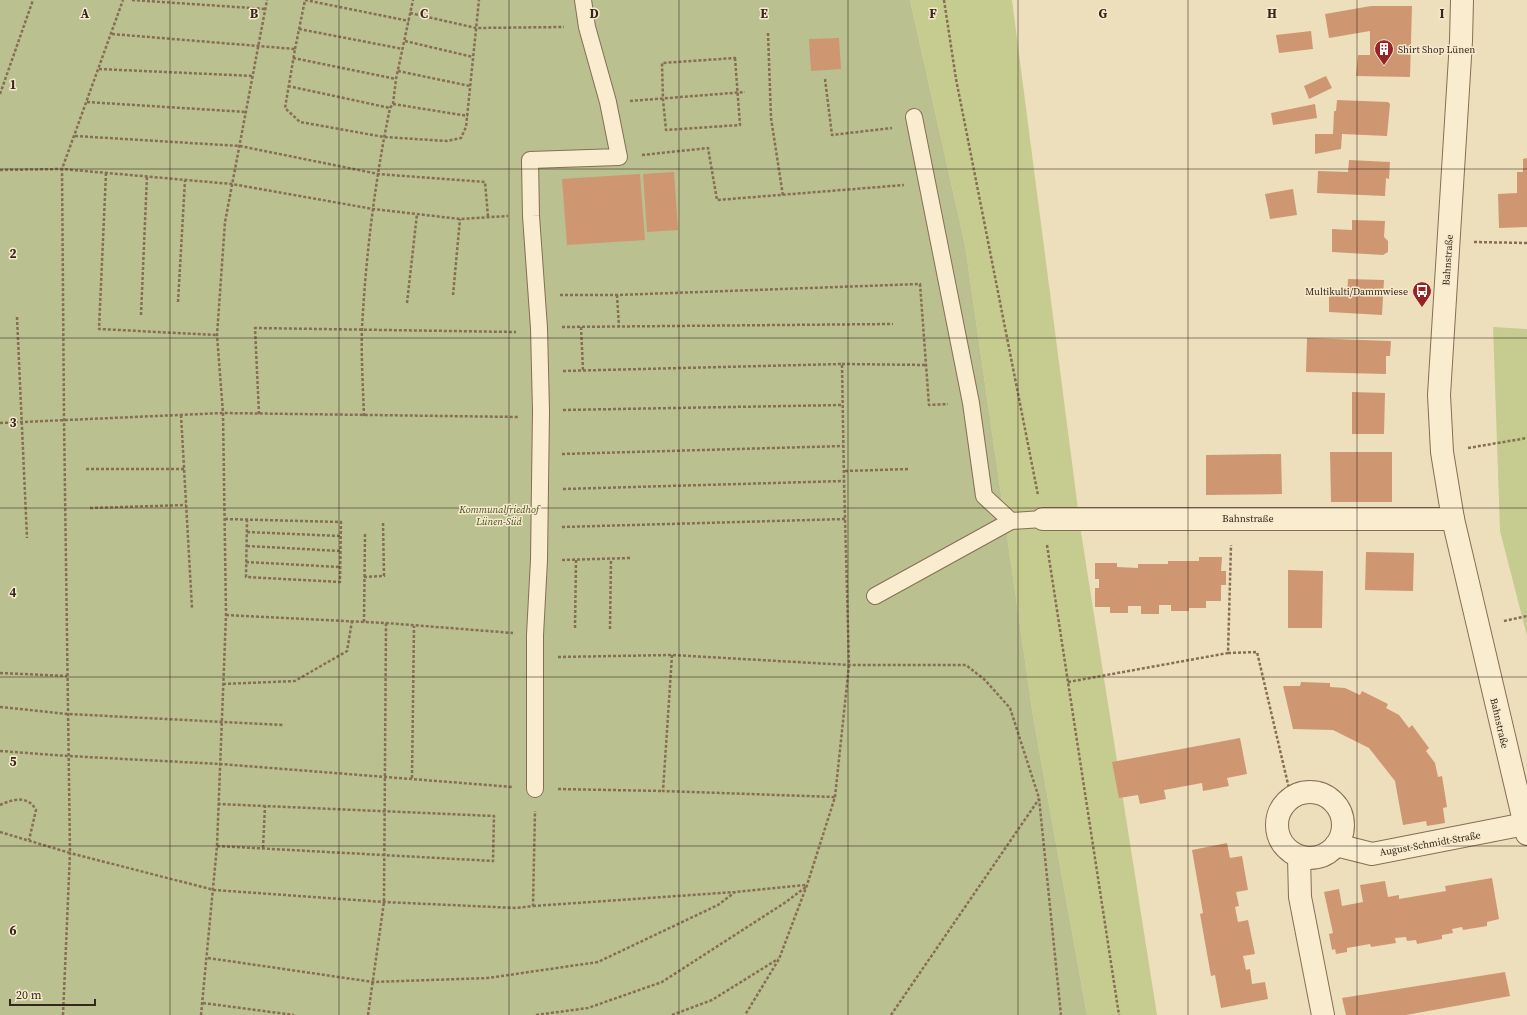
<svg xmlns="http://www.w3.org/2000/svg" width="1527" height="1015" viewBox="0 0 1527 1015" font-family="'Source Serif 4',serif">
  <rect width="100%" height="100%" fill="#eedfbc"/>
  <g fill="#c6cc90">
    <path d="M910 0H1012L1081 532 1157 1015H1087L1033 716 965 245Z"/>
    <path d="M1493 327 1527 329V636L1500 531Z"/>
  </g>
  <path fill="#bbc090" d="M0 0H910L965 245 1033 716 1087 1015H0Z"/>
  <g fill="#ce9671">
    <path d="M1371 6H1412L1410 77 1356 76 1358 55H1370V31L1329 38 1325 14Z"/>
    <path d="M1311 31 1313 49 1279 53 1276 35Z"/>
    <path d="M839 38 841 69 811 71 809 39Z"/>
    <path d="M1326 76 1332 88 1309 99 1304 86Z"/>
    <path d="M1337 100 1388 102 1390 104 1387 136 1342 134 1341 149 1315 154V134H1333L1334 111H1336Z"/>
    <path d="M1315 104 1317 118 1273 125 1271 113Z"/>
    <path d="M1527 158V227L1499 228 1498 194 1517 193V172H1523V159Z"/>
    <path d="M1349 160 1390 162 1389 179 1386 178 1385 196 1317 193 1318 171 1348 172Z"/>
    <path d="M674 172 678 230 647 232 643 174Z"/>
    <path d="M640 174 645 240 567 245 562 179Z"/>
    <path d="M1293 189 1297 215 1270 219 1265 194Z"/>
    <path d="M1352 220 1385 221 1384 237 1388 241V252L1383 255 1332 252V229L1352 230Z"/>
    <path d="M1348 279 1384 280 1382 315 1329 312V294H1347Z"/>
    <path d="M1307 338 1391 341 1390 356H1386V374L1306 372Z"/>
    <path d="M1352 392 1385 393 1384 434H1352Z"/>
    <path d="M1330 452H1392V502H1331Z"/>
    <path d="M1281 454 1282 494 1206 495V455Z"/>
    <path d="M1366 552 1414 553 1413 591 1365 590Z"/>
    <path d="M1199 557H1222L1221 571H1226V585H1221V601H1206V608H1189V611H1171V605H1159V614H1141V606H1128V613H1110V607H1095V588H1099V579H1095V563H1117V567L1138 568V564H1168V561H1199Z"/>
    <path d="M1288 570 1323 571 1322 628H1288Z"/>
    <path d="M1301 682 1330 683V687L1345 688 1360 695 1362 691 1388 704 1386 708 1399 715 1409 728 1412 725 1429 748 1426 751 1435 763 1438 777 1442 776 1447 807 1443 808 1445 823 1427 826 1426 821 1403 825 1395 781 1369 748 1333 730 1293 729 1283 686H1300Z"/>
    <path d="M1240 738 1247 774 1227 778 1229 786 1203 791 1202 783 1164 790 1166 799 1140 804 1138 795 1119 798 1112 762Z"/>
    <path d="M1227 843 1230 858 1242 856 1248 890 1236 892 1239 906 1235 907 1238 922 1248 920 1255 954 1243 956 1246 970 1250 969 1252 984 1265 982 1268 999 1221 1008 1215 975 1211 976 1200 914 1203 913 1192 850Z"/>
    <path d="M1492 878 1499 919 1487 922V926L1463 930 1462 927 1452 929 1453 933 1442 935V939L1417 944 1416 940 1407 941 1406 937 1395 938 1396 943 1371 947 1370 944 1347 948V952L1336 954 1335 949 1332 950 1329 934 1333 933 1324 892 1339 889 1342 906 1363 902 1360 885 1385 881 1388 897 1399 895V899L1446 891 1445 886Z"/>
    <path d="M1505 972 1510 996 1406 1015H1346L1342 998Z"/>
  </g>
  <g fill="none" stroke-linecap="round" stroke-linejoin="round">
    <g stroke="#866e55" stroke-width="18">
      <g id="service">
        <path d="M914 117 971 403 984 496 1011 521"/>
        <path d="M875 596 1011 521 1043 519"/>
        <path d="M535 789V635L539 560 541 411 539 328 531 216 530 160 619 157 608 102 587 27 583 0"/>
      </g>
    </g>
    <g stroke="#866e55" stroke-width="24">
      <g id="minor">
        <path d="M1462 0 1461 41 1439 395 1442 452 1453 519 1527 834"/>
        <path d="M1043 519H1453"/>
        <circle cx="1310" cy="825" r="33"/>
        <path d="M1336 845 1372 854 1525 824"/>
        <path d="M1299 857 1300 897 1323 1015"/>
      </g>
    </g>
    <g stroke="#866e55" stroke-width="2.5" stroke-dasharray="3 2" stroke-linecap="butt">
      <path d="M132 0 266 9"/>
      <path d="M305 0 409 21"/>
      <path d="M944 0 956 79 1038 495"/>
      <path d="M410 13 476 28 564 27"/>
      <path d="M299 29 403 49"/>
      <path d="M768 33 771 118 783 196"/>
      <path d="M112 34 295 49 285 108 300 122 384 137 447 141 461 138 466 127 479 0"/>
      <path d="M405 41 473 57"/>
      <path d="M295 49 305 0"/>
      <path d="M293 58 396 79"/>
      <path d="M735 58 740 125 666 130 663 100 662 63Z"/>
      <path d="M99 69 254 76"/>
      <path d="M398 71 470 86"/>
      <path d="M825 79 832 135 892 128"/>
      <path d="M288 86 390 108"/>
      <path d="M0 94 33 0"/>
      <path d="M630 101 745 92"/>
      <path d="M87 102 246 112"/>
      <path d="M393 104 468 116"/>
      <path d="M75 136 240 146 378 174 485 182 488 217"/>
      <path d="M642 155 708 148 717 200 904 185"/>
      <path d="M0 170 62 169 232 184 373 209 460 219 508 216"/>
      <path d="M106 173 99 329 217 335"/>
      <path d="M1474 242 1527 243"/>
      <path d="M453 295 460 219"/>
      <path d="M560 295H617L920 284 929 405 948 404"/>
      <path d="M617 295 619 327"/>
      <path d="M178 302 185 180"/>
      <path d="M407 303 417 214"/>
      <path d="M141 315 147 176"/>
      <path d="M17 317 27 538"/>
      <path d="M562 327 893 324"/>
      <path d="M581 327 583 370"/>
      <path d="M842 364 926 365"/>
      <path d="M563 371 842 364 844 481"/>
      <path d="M563 410 842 405"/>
      <path d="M259 414 255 328 516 332"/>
      <path d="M181 415 192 608"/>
      <path d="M364 416C363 387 361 357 362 328 366 254 375 180 390 108L393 104 396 79 413 0"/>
      <path d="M0 423 223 413 519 417"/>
      <path d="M1468 448 1527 438"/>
      <path d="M562 454 844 446"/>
      <path d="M86 469H184"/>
      <path d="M845 471 910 469"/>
      <path d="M563 489 844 481 849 665 835 797 807 885 779 959 745 1015"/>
      <path d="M90 508 186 505"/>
      <path d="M225 519 341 522 340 582 246 577 247 520"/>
      <path d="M562 527 845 519"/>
      <path d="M247 532 340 536"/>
      <path d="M1047 545 1119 1015"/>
      <path d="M247 546 341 551"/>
      <path d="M562 560 630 558"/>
      <path d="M246 562 340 567"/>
      <path d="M364 577 384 576 383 522"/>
      <path d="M226 615 386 623 513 633"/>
      <path d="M1504 621 1527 616"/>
      <path d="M364 622 365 534"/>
      <path d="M575 628 576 559"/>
      <path d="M610 629 611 559"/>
      <path d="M1228 653 1257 652 1291 797"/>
      <path d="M672 655 663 791 835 797"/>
      <path d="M558 657 672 655 849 665H966L985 680 1010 708 1039 798 1061 1015"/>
      <path d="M0 673 67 676"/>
      <path d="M1068 682 1228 653 1231 545"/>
      <path d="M223 684 295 681 347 651 352 621"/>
      <path d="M0 707 68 714 283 725"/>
      <path d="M0 751 68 756 220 764 513 787"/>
      <path d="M412 778 414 626"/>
      <path d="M558 789 663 791"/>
      <path d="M0 805C13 799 28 795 36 810L29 840"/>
      <path d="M0 832 70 853 64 419 62 169 123 0"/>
      <path d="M217 846 493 861 494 816 218 804"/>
      <path d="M263 848 265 806"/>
      <path d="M533 906 735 892 806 885"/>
      <path d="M208 958 373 982 488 978 598 962 718 905 735 892"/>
      <path d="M203 1003 294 1015"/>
      <path d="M63 1015 70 853 214 890 384 902 516 908 533 906 535 811"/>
      <path d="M201 1015 217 846 226 615 223 413 217 335 225 222 267 0"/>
      <path d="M368 1015 384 902 386 623"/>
      <path d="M536 1015 588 1008 662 982 786 902 807 886"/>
      <path d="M672 1015 712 1000 778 959"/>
      <path d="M891 1015 1039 799"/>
    </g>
    <use href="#service" stroke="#f9eccf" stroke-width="16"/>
    <use href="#minor" stroke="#f9eccf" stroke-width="22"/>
  </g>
  <path fill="none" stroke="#35271b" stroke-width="1" stroke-opacity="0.55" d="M170 0V1015M339 0V1015M509 0V1015M679 0V1015M848 0V1015M1018 0V1015M1188 0V1015M1357 0V1015M0 169H1527M0 338H1527M0 508H1527M0 677H1527M0 846H1527"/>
  <defs>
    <g id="building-pin" transform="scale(1)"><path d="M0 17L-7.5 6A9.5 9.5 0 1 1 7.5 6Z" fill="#962427" stroke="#f6e9cc"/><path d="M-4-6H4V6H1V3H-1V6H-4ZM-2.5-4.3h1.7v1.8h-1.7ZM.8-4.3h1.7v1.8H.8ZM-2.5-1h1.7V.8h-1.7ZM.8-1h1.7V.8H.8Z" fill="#fff"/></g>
    <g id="bus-pin" transform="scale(1)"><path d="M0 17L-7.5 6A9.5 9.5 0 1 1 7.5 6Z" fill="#962427" stroke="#f6e9cc"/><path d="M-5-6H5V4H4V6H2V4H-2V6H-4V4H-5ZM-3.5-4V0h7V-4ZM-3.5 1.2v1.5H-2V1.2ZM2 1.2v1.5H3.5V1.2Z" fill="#fff"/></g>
  </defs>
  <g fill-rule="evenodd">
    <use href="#building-pin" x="1384" y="49"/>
    <use href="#bus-pin" x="1422" y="291"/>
  </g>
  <g text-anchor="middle" stroke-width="3" stroke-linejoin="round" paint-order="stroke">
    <g font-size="10" fill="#35271b" stroke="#f6e9cc" text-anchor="start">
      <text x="1398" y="53">Shirt Shop Lünen</text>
      <text x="1408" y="295" text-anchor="end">Multikulti/Dammwiese</text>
    </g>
    <g font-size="10" fill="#35271b" stroke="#f6e9cc">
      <text transform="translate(1447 260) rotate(-86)" y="4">Bahnstraße</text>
      <text x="1248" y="522">Bahnstraße</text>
      <text transform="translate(1500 723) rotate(77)" y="4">Bahnstraße</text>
      <text transform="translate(1430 843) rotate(-10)" y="4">August-Schmidt-Straße</text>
    </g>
    <g font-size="10" font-style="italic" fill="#465221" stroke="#f6e9cc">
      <text x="499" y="513">Kommunalfriedhof<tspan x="499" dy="12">Lünen-Süd</tspan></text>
    </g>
  </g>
  <g font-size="13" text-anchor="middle" font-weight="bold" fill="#35271b" stroke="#f6e9cc" stroke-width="3" stroke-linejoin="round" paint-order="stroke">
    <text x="85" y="18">A</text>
    <text x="254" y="18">B</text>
    <text x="424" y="18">C</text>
    <text x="594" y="18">D</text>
    <text x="764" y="18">E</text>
    <text x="933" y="18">F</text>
    <text x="1103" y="18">G</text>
    <text x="1272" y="18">H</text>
    <text x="1442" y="18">I</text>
    <text x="13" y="89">1</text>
    <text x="13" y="258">2</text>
    <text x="13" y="427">3</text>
    <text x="13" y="597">4</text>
    <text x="13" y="766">5</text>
    <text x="13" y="935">6</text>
  </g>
  <path d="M10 999v6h85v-6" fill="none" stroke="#35271b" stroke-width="2"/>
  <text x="16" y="999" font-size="12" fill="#35271b" stroke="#f6e9cc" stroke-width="3" paint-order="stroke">20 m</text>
</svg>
